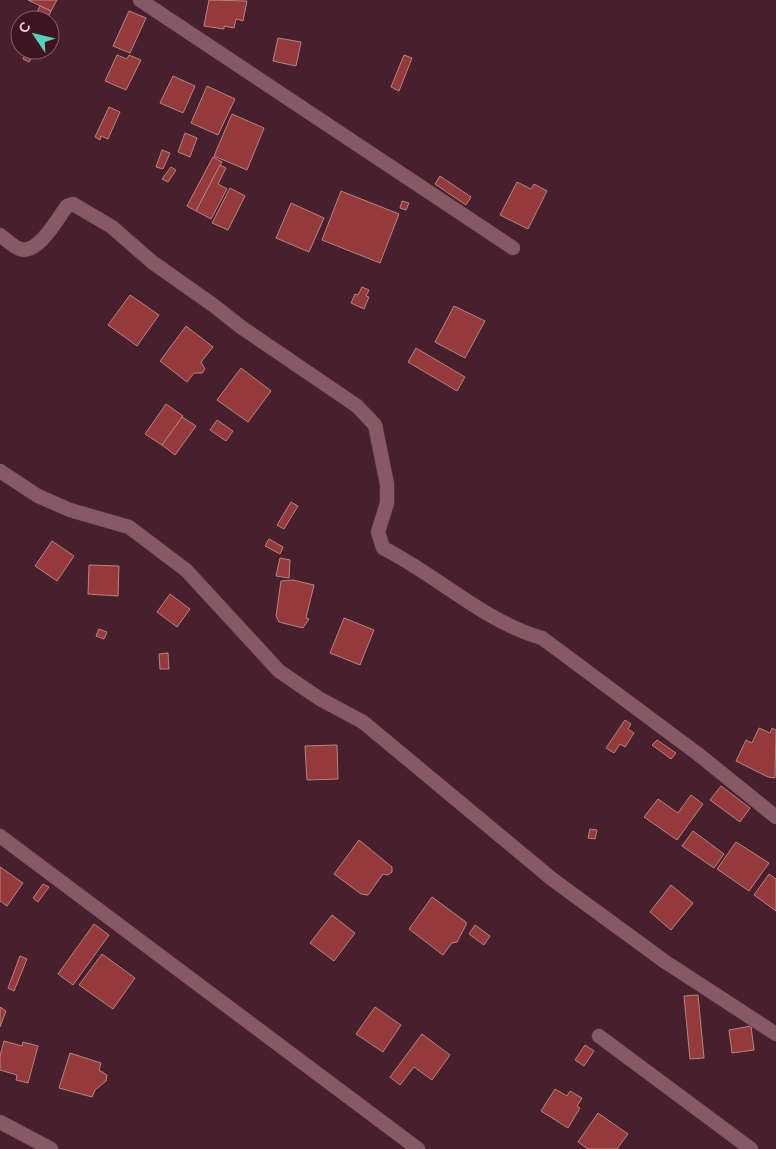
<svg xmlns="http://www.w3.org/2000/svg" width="776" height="1149" viewBox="0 0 776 1149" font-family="Raleway,sans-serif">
  <rect width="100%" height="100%" fill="#481f2c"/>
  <g fill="#953a3c" stroke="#b88481">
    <path d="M28 0H57L51 11Z"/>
    <path d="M209 0 247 1 243 21 236 19 234 28 224 26V29L204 26Z"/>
    <path d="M40 6 51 11 47 20 36 14Z"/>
    <path d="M129 11 146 18 130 53 113 46Z"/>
    <path d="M278 38 301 42 296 66 273 61Z"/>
    <path d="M26 52 33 55 29 62 23 59Z"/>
    <path d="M117 55 127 59 129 55 141 60 126 90 105 81Z"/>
    <path d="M404 55 412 58 399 91 391 87Z"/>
    <path d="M173 76 195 86 183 113 160 103Z"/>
    <path d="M207 86 235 99 218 135 191 123Z"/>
    <path d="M109 107 120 112 108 139 101 136 100 140 95 137Z"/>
    <path d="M232 114 264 128 247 170 214 156Z"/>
    <path d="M185 133 197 138 190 157 178 152Z"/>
    <path d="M162 150 170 153 163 169 156 167Z"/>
    <path d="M213 157 222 162 196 211 187 206Z"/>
    <path d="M220 165 226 168 218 184 227 189 211 219 196 211Z"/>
    <path d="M171 167 176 170 168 182 162 179Z"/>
    <path d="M440 176 471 197 466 205 435 184Z"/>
    <path d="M517 182 531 189 534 184 547 191 528 229 500 215Z"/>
    <path d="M230 188 245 196 228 230 212 223Z"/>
    <path d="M341 191 399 214 380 263 322 240Z"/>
    <path d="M402 201 409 203 406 210 400 208Z"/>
    <path d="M291 203 324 218 309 252 276 238Z"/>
    <path d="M362 287 369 290 366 296 369 297 364 309 351 303 355 294 358 295Z"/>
    <path d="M130 295 159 315 137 346 108 325Z"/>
    <path d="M454 306 485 321 465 358 435 342Z"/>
    <path d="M186 326 213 347 201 362 205 369 202 373H194L187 382 160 361Z"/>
    <path d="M416 348 465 377 457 391 408 362Z"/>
    <path d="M241 368 271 391 248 422 217 400Z"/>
    <path d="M166 404 183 416 162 445 145 434Z"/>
    <path d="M182 417 196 426 175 455 162 445Z"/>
    <path d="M217 420 233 431 226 441 210 430Z"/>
    <path d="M291 502 298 506 284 529 277 525Z"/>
    <path d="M269 539 283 547 280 554 265 546Z"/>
    <path d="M52 541 74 556 57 581 35 566Z"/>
    <path d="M280 558 290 560 289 578 276 576Z"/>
    <path d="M89 565 119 566 118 596 88 594Z"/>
    <path d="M293 580 314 585 306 618 309 619 303 628 279 622 276 616 281 581Z"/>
    <path d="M170 594 190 609 177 627 157 612Z"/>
    <path d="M344 618 374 630 360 665 330 653Z"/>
    <path d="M99 629 107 632 104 639 96 636Z"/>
    <path d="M168 653 169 669H160L159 654Z"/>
    <path d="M625 720 631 724 628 729 634 733 625 747 620 744 614 753 606 748Z"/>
    <path d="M759 728 770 733 772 728 776 730 775 778 768 777 736 761 746 740 752 743Z"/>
    <path d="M657 740 676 753 671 759 652 745Z"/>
    <path d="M337 745 338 779 307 780 305 746Z"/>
    <path d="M721 786 750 808 740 822 710 800Z"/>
    <path d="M691 795 703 804 677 840 644 817 658 799 678 813Z"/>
    <path d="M590 829 597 830 595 839 588 838Z"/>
    <path d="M693 831 724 854 714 868 682 846Z"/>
    <path d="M359 840 392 867V872L388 875 383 874 368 895 361 894 334 874Z"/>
    <path d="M736 842 769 863 749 891 717 869Z"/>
    <path d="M0 867 23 883 7 906 0 901Z"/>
    <path d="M769 874 776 879V911L754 895Z"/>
    <path d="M43 884 49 887 38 902 33 898Z"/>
    <path d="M671 885 693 903 671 930 650 912Z"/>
    <path d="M432 897 466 922V925L457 942 452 943 443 955 409 929Z"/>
    <path d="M332 915 355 933 334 961 310 943Z"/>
    <path d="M94 924 109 935 73 985 58 974Z"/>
    <path d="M475 925 490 936 484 945 469 934Z"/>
    <path d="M102 954 135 978 113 1009 79 985Z"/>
    <path d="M20 956 27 959 14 991 8 988Z"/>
    <path d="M698 995 704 1058 690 1059 684 996Z"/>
    <path d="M0 1007 6 1011 0 1027Z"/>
    <path d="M375 1007 401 1025 383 1052 356 1034Z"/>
    <path d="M751 1026 754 1050 732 1053 729 1030Z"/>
    <path d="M422 1034 450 1055 432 1080 414 1067 400 1085 390 1077Z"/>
    <path d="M4 1041 22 1046 23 1042 38 1046 28 1083 16 1080 17 1075 0 1070V1056Z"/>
    <path d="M585 1045 594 1051 584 1066 575 1060Z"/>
    <path d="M70 1053 101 1063 99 1070 107 1075 106 1081 95 1090 92 1097 59 1088Z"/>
    <path d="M555 1089 567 1096 570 1091 582 1098 577 1106 580 1108 568 1128 541 1111Z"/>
    <path d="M598 1113 628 1134 617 1149H588L578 1142Z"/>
  </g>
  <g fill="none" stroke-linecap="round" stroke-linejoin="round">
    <g stroke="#613e4a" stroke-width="15">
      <g id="minor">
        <path d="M140 0 513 248"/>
        <path d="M0 235C6 239 13 247 20 249 38 255 57 219 67 206L73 204 112 227 152 262 213 305 241 327 357 406 375 425 387 484V503L378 532 383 548C437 575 483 621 542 638L698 754 776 817"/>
        <path d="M0 471 38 496 70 510 129 527 186 570 279 671 320 699 363 722 552 879 664 961 776 1034"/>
        <path d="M0 836 418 1149"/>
        <path d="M599 1036 751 1149"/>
        <path d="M0 1122 51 1149"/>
      </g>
    </g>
    <use href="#minor" stroke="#875865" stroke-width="14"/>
  </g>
  <g transform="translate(35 35) rotate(305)"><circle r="24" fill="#3d1522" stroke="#825f69"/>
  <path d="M0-4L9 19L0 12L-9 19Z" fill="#5acebd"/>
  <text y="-8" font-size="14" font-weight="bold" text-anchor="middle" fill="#e9cdd4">С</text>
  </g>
</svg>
